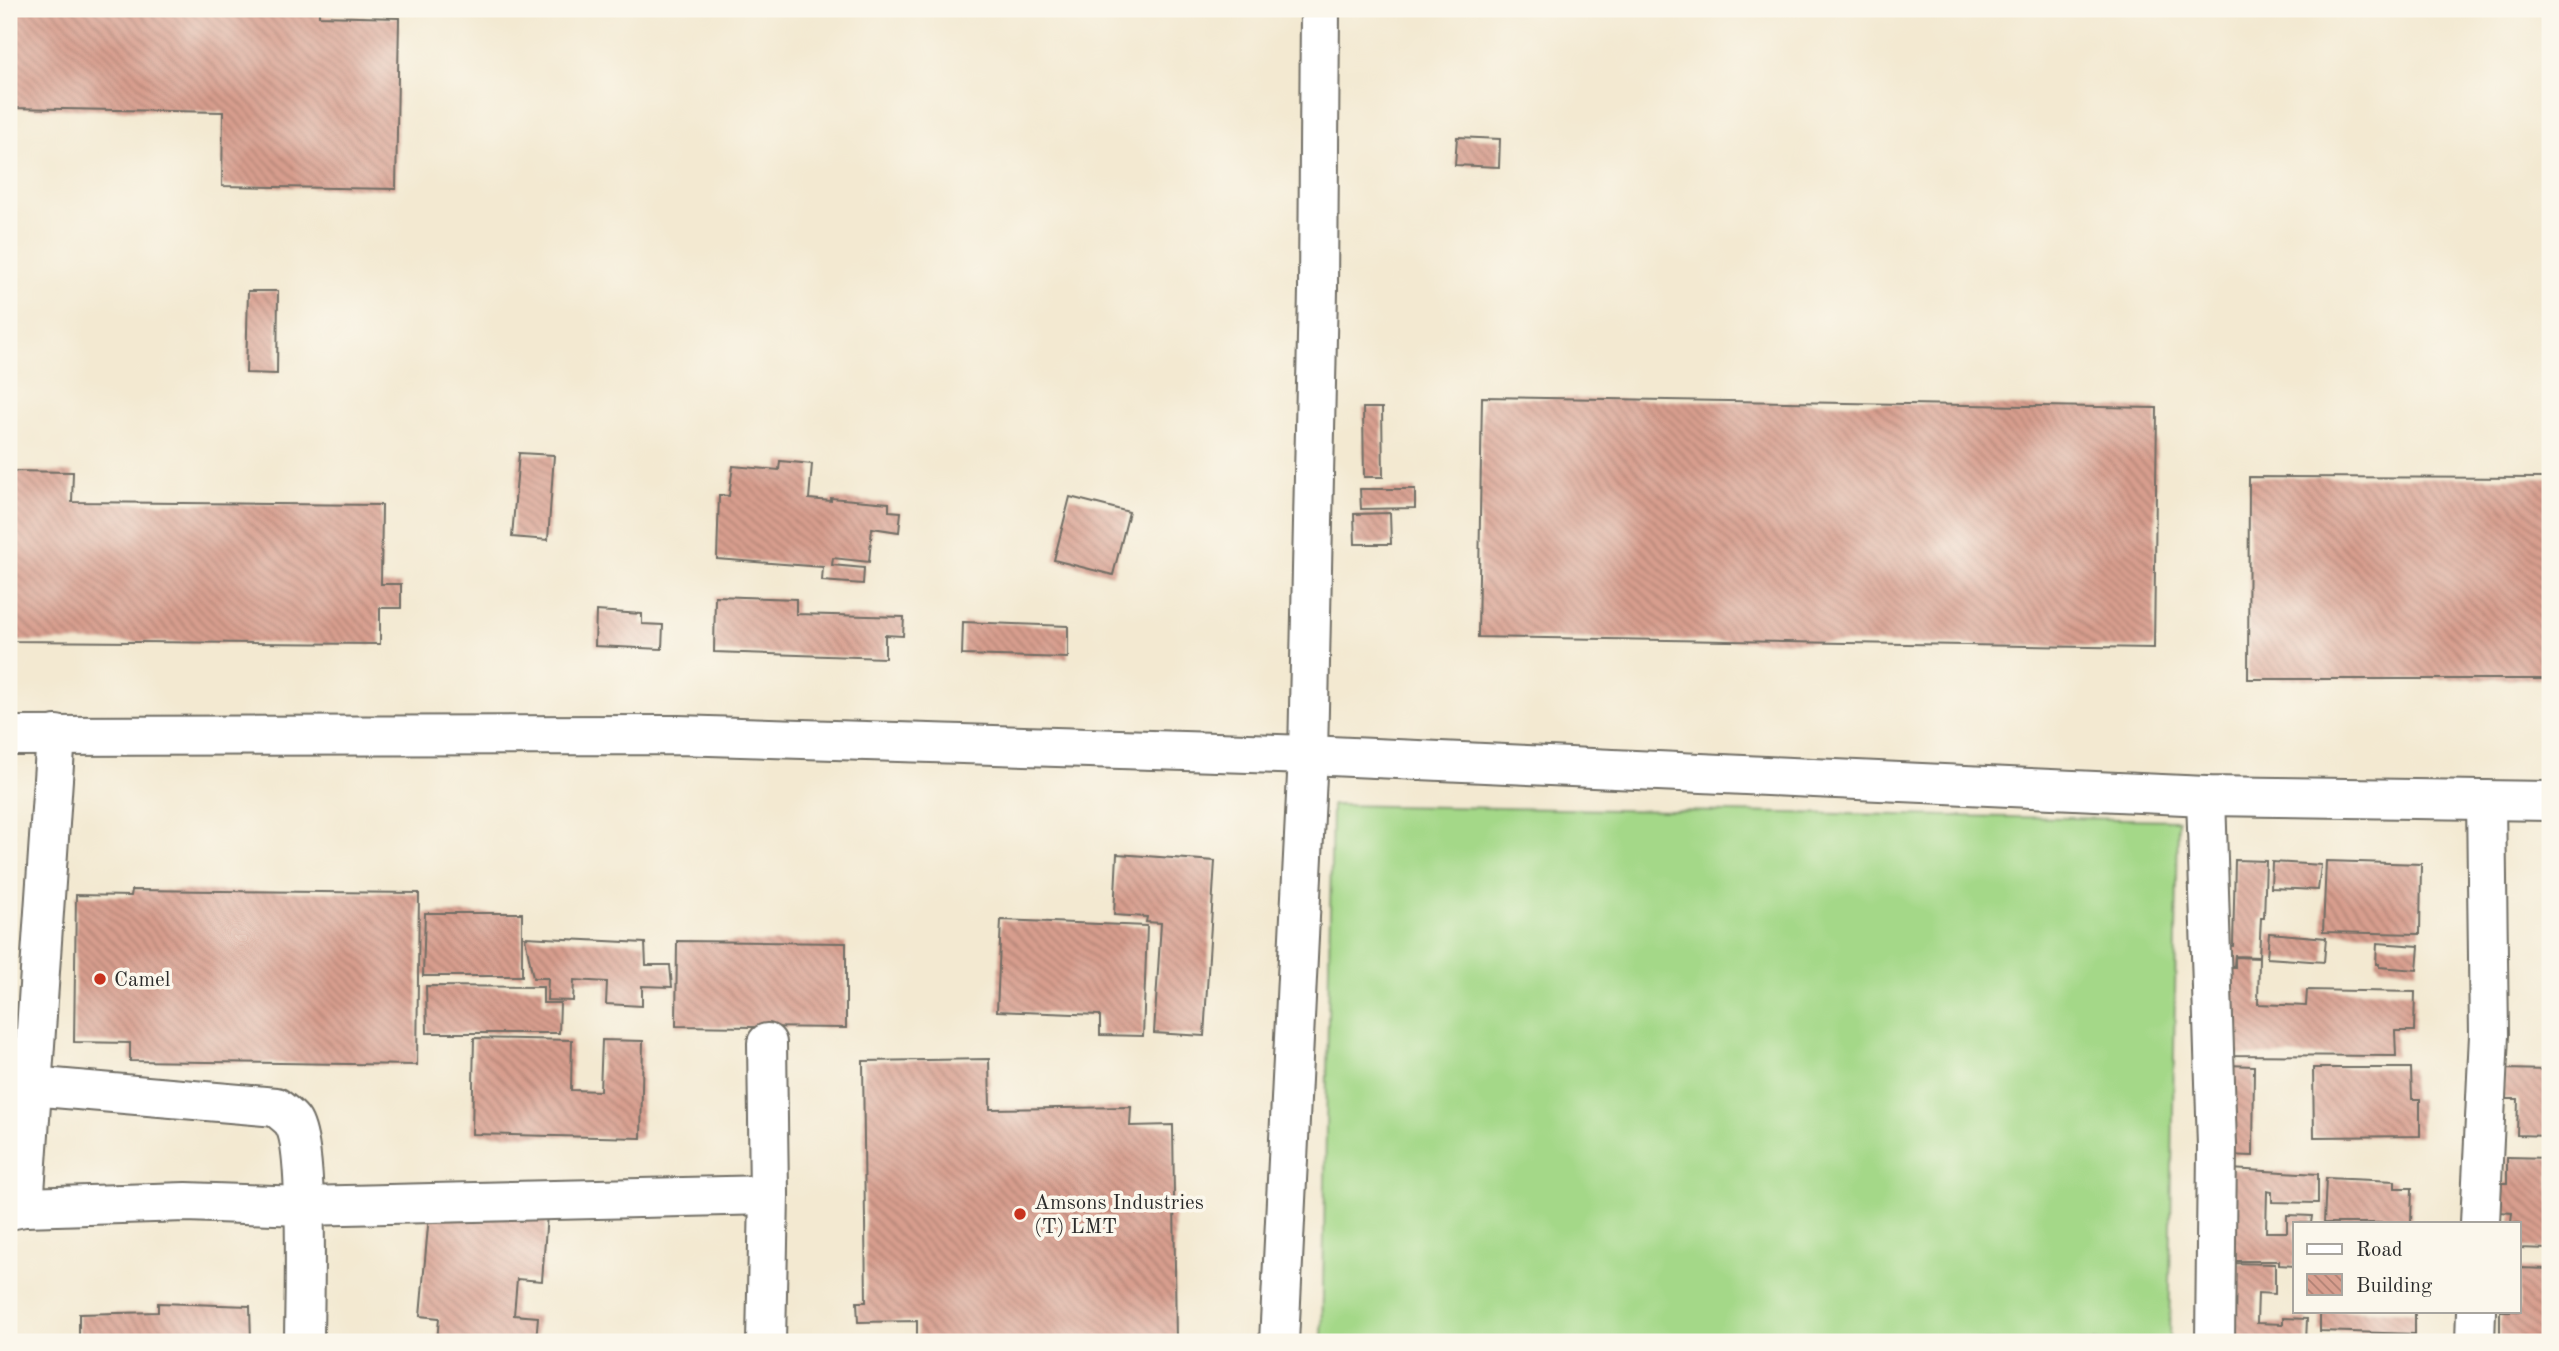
<svg xmlns="http://www.w3.org/2000/svg" width="2559" height="1351" viewBox="0 0 2559 1351" font-family="'Old Standard TT',serif">
  <defs>
    <pattern id="building-back-hatch" width="6" height="6" patternUnits="userSpaceOnUse" patternTransform="scale(1.75)"><rect width="6" height="6" fill="#d89e8e"/><path d="M-1 5l2 2M0 0l6 6M5-1l2 2" fill="none" stroke="#af8174"/></pattern>
  </defs>
  <rect width="100%" height="100%" fill="#fbf7ec"/>
  <filter id="ink" filterUnits="userSpaceOnUse"><feTurbulence type="fractalNoise" baseFrequency=".0143" numOctaves="2"/><feDisplacementMap in="SourceGraphic" scale="14" xChannelSelector="R" yChannelSelector="G"/><feConvolveMatrix kernelMatrix="1 2 1 2 8 2 1 2 1" color-interpolation-filters="sRGB"/></filter>
  <filter id="wash" filterUnits="userSpaceOnUse"><feTurbulence type="fractalNoise" baseFrequency=".00686" numOctaves="4" result="noise"/><feDisplacementMap in="SourceGraphic" scale="28" xChannelSelector="R" yChannelSelector="G"/><feGaussianBlur stdDeviation="1.57" result="paint"/><feColorMatrix in="noise" values="0 0 0 0 0 0 0 0 0 0 0 0 0 0 0 0 0 1.4 0 .05"/><feComposite in="paint" operator="in"/></filter>
  <g filter="url(#wash)">
    <rect width="100%" height="100%" fill="#f3e9d1"/>
    <path fill="#a4d888" stroke="#68825a" stroke-width="2" d="M1332 805 2178 820 2169 1342H1322Z"/>
    <g id="blocks">
      <g fill="url(#building-back-hatch)">
        <path d="M9 9H319V16L399 18 396 189 222 186 223 112 9 108Z"/>
        <path d="M1457 137 1500 139 1499 167 1455 165Z"/>
        <path d="M248 291H278L277 374 246 373Z"/>
        <path d="M1482 397 2157 408 2154 648 1478 637Z"/>
        <path d="M1363 408H1382L1383 477H1364Z"/>
        <path d="M519 453 554 455 548 540 512 537Z"/>
        <path d="M780 461 812 464 809 499 831 501V498L889 503V511L901 512 899 532 872 528 869 562 833 558 832 565 864 568 863 584 822 581 823 567 717 559 719 495 729 496 733 466 779 470Z"/>
        <path d="M9 471 73 472 72 502 382 505 381 584H401V608H380V644L9 641Z"/>
        <path d="M2249 477 2550 478V679H2248Z"/>
        <path d="M1360 489H1415V508L1361 509Z"/>
        <path d="M1070 497 1129 512 1113 575 1054 560Z"/>
        <path d="M1390 513 1391 544H1355L1354 514Z"/>
        <path d="M715 596 796 599V614L904 617 903 636 885 635V658L714 652Z"/>
        <path d="M596 611 642 614V624L663 625 662 649 595 646Z"/>
        <path d="M963 622 1068 626V658L962 655Z"/>
        <path d="M1117 854 1215 861 1204 1036 1154 1033 1161 923 1146 922 1147 917 1114 915Z"/>
        <path d="M2235 860 2266 861 2264 918H2261L2259 957 2235 956V954L2234 966H2218V945L2233 946Z"/>
        <path d="M2326 861 2421 864 2420 934 2323 932Z"/>
        <path d="M2272 862 2321 865 2318 890 2271 888Z"/>
        <path d="M132 890 419 893 417 1065 130 1061V1043L74 1042 76 895 131 896Z"/>
        <path d="M425 913H522V976H423Z"/>
        <path d="M1001 920 1147 926 1143 1036 1100 1035V1015L997 1011Z"/>
        <path d="M2269 933 2326 938 2324 962 2267 958Z"/>
        <path d="M525 937 645 943 646 965H670L672 987 642 986V1006L606 1004 607 982 574 980 573 1001 547 1000 548 978H533Z"/>
        <path d="M677 941 846 943V1028L676 1026Z"/>
        <path d="M2377 943 2419 946 2417 970 2379 967V964H2376Z"/>
        <path d="M2235 957 2259 958 2258 1004 2306 1006 2307 990 2415 992 2414 1031H2395L2396 1056 2225 1055 2228 967H2235Z"/>
        <path d="M426 986 543 987V1003H560L559 1033H427Z"/>
        <path d="M474 1038 572 1040 571 1090 600 1091 602 1040 643 1041 641 1138 472 1134Z"/>
        <path d="M989 1059 990 1109 1131 1107 1130 1126 1173 1125 1176 1342H917V1321L858 1322 857 1302H866L863 1061Z"/>
        <path d="M2227 1065 2254 1066 2253 1156 2226 1155Z"/>
        <path d="M2313 1068H2411L2412 1099H2420V1136L2314 1137Z"/>
        <path d="M2504 1069 2550 1070V1136L2517 1135 2518 1099H2503Z"/>
        <path d="M2507 1157 2550 1158V1249L2519 1248V1223H2511L2512 1213 2500 1212 2501 1183H2507Z"/>
        <path d="M2230 1169 2318 1174V1203L2272 1202V1192L2267 1191 2266 1232H2287V1215L2312 1216 2311 1223H2295V1266L2279 1265V1261H2228Z"/>
        <path d="M2326 1178 2395 1181V1188H2412L2411 1223H2324Z"/>
        <path d="M547 1214 542 1281 517 1279 514 1315 538 1317 536 1342H437L439 1318 420 1316 429 1215Z"/>
        <path d="M2227 1263 2275 1264V1294L2258 1293 2257 1323 2283 1324V1318L2307 1319 2306 1342H2226Z"/>
        <path d="M2519 1268 2550 1269V1342H2500V1311H2519Z"/>
        <path d="M158 1303 250 1306 251 1342H79V1314L158 1312Z"/>
        <path d="M2320 1311H2415V1334L2320 1331Z"/>
      </g>
    </g>
  </g>
  <g filter="url(#ink)">
    <use href="#blocks" fill-opacity="0" stroke="#716e65" stroke-width="2"/>
    <g fill="none" stroke-linecap="round" stroke-linejoin="round">
      <g stroke="#716e65" stroke-width="42">
        <g id="minor">
          <path d="M9 736 678 735 1308 755 2206 796 2550 801"/>
          <path d="M2206 796 2217 1146 2215 1342"/>
          <path d="M31 1086 276 1107C281 1111 288 1116 292 1121 310 1146 304 1303 304 1342"/>
          <path d="M24 1207 56 735"/>
          <path d="M9 1210 24 1207 186 1202 303 1206 769 1195"/>
          <path d="M2480 1223 2489 1035 2486 800"/>
          <path d="M766 1342 769 1195 767 1043"/>
          <path d="M1279 1342 1308 755 1318 290 1320 9"/>
          <path d="M2475 1342 2476 1311"/>
        </g>
      </g>
      <use href="#minor" stroke="#fff" stroke-width="38"/>
    </g>
  </g>
  <g fill="#c8321e" stroke="#fbf7ec" stroke-width="2.5">
    <circle cx="100" cy="979" r="7"/>
    <circle cx="1020" cy="1214" r="7"/>
  </g>
  <g text-anchor="middle" stroke-width="7" stroke-linejoin="round" paint-order="stroke">
    <g font-size="21" fill="#2b2b2b" stroke="#fbf7ec" text-anchor="start">
      <text x="114" y="986">Camel</text>
      <text x="1034" y="1209">Amsons Industries<tspan x="1034" dy="24">(T) LMT</tspan></text>
    </g>
  </g>
  <rect width="2559" height="1351" fill="none" stroke="#fbf7ec" stroke-width="35"/>
  <rect x="2293" y="1222" width="228" height="91" fill="#fbf7ec" stroke="#a8a59f" stroke-width="2"/>
  <rect x="2307" y="1244" width="35" height="10" fill="#ffffff" stroke="#a8a59f" stroke-width="2"/>
  <text x="2356" y="1256" font-size="21" fill="#2b2b2b">Road</text>
  <rect x="2307" y="1274" width="35" height="21" fill="url(#building-back-hatch)" stroke="#a8a59f" stroke-width="2"/>
  <text x="2356" y="1292" font-size="21" fill="#2b2b2b">Building</text>
</svg>
